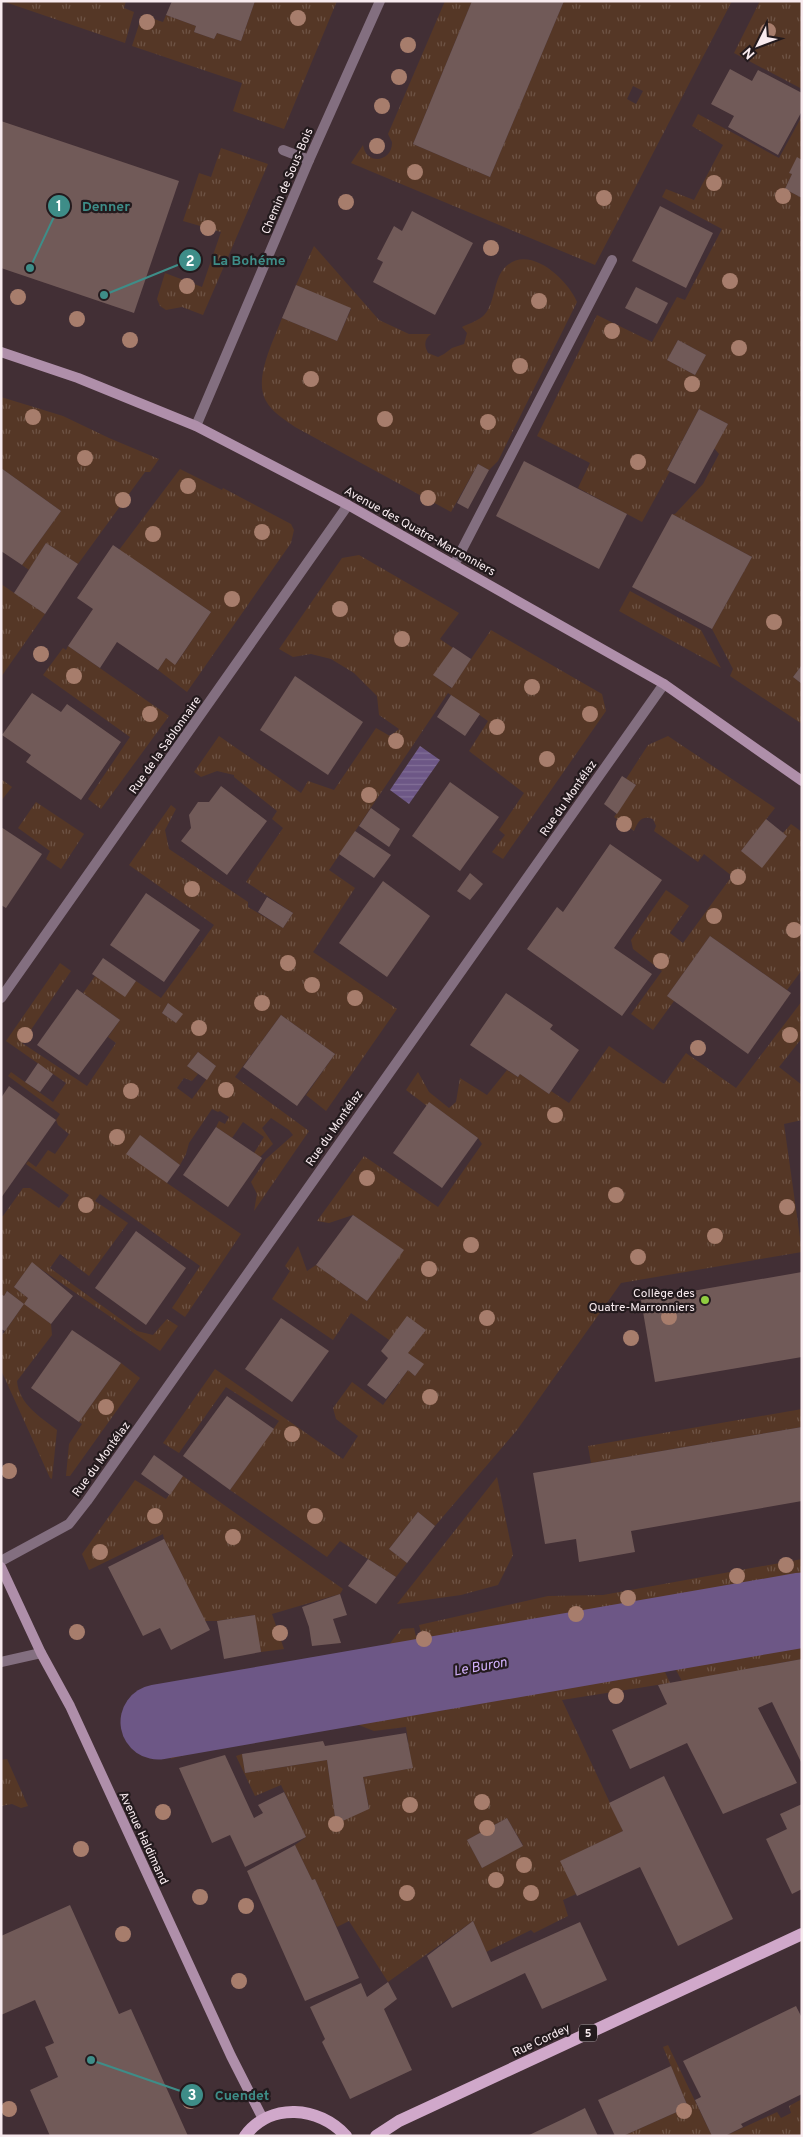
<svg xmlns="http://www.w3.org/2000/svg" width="803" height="2137" viewBox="0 0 803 2137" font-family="Overpass,sans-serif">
  <defs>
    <pattern id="grass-tufts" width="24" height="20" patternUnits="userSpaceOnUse" patternTransform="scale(1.25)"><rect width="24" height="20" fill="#553726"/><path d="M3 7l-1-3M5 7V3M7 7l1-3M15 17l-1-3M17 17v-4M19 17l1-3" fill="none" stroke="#6e5446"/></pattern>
    <pattern id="water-rules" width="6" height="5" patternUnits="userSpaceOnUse" patternTransform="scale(1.25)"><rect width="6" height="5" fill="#6d5786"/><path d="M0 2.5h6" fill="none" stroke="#836f97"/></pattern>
  </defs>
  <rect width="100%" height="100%" fill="#422f35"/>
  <g fill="url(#grass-tufts)" fill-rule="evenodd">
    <path d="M2 1H126L124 8 134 12 125 43Z"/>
    <path d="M255 1H337L284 129 233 111 242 83 132 46 142 15 163 22 166 15 196 26 194 32 214 39 217 33 241 41Z"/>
    <path d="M445 1H472L413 144 490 177 564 1H732L595 265 351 163 363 145C366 166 393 162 392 142L388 134ZM633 86 643 91 636 104 627 99Z"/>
    <path d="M760 1H802V89L734 53Z"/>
    <path d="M698 114 779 158 802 116V160L798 158 790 173 792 174 785 189 802 198V665L793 677 802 684V724L730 676 733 669 712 629 752 557 672 514H675L703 484 719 454 714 448 728 424 699 409 667 469 670 471 642 522 578 488 590 463 537 436 597 315 652 342 677 297 685 300 722 229 662 197 666 189 694 200 723 145 692 126ZM678 340 706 355 695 375 667 360Z"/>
    <path d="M221 148 268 164 203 315 182 307 166 310 160 306 157 299 165 273 202 287 221 232 183 221 199 173 211 177Z"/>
    <path d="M314 246 379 320 409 334H431C424 339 424 346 428 353L438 357 444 354 452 348 464 344 467 333 462 327C468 324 480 320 485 314 494 304 494 282 502 271 525 240 567 278 577 302L498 461 489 470 478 464 451 512 295 427C285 420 272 412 266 401 253 379 274 340 282 318L337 341 351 309 296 285Z"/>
    <path d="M1 397 63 416 109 438 159 459 150 472H145L78 564 46 543 29 570 22 565 61 511 1 468Z"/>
    <path d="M180 469 222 490 223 488 291 524 294 530 291 543 187 692 158 670 166 658 176 664 211 612 119 550Z"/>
    <path d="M359 555 459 613 440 639 453 648 434 675 451 688 491 630 602 694 606 711 503 859 492 852 505 835 499 830 524 793 469 751 488 721 448 693 329 870 355 888 313 952 397 1009 326 1111 306 1095 335 1054 281 1015 235 1077 309 1131 254 1211 257 1194 251 1182 266 1159 293 1135 289 1130 271 1118 262 1128 273 1144 260 1157 254 1153 264 1137 243 1122 232 1138 216 1127 219 1121 225 1124 229 1117 220 1111 218 1112 212 1109 189 1143 186 1154 180 1165 140 1135 167 1183 241 1234 185 1317 172 1308 200 1266 100 1194 95 1201 128 1223 89 1276 60 1254 50 1268 137 1331 153 1335 167 1319 178 1326 160 1351 32 1263 14 1287 28 1298 25 1304 51 1324 52 1335 17 1381C19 1404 40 1417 57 1430L52 1479 50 1478 1 1370V1337L24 1304 7 1291 4 1296 1 1294V1216H3L23 1188H30L59 1208 69 1195 26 1164 28 1161 36 1167 48 1150 55 1154 69 1134 58 1125 56 1120 60 1114 8 1076 11 1072 53 1102 66 1083 6 1041 60 963 71 971 22 1043 87 1086 116 1043 108 1037 120 1020 83 993 95 976 125 996 136 981 161 998 214 925 129 865 171 805 176 809 165 830 169 849 248 902V907L283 928 293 913 246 882 283 828 272 819 277 811 234 777V775L217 771 201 777 194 772 219 736 301 793 308 781 334 790 376 728 390 736 399 729 379 715 377 696 354 673 331 659 311 654 293 657 279 649 342 558ZM168 1003 176 1023 162 1013ZM198 1052 216 1066 192 1099 177 1088 184 1078 192 1081 198 1074 187 1066Z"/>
    <path d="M1 584 45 614 1 677Z"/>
    <path d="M630 591 701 630 721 668 619 611Z"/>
    <path d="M68 646 169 716 101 809 88 799 130 737 43 675 63 648 66 650Z"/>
    <path d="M668 736 775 808 741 851 786 836 783 833 791 824 802 832V970L787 990 710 936 667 996 674 1001 653 1030 631 1014 662 971 633 949 631 940 666 890 689 906 670 933 683 943 732 876 704 854 698 862 654 831 656 826 653 819C641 815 638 822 634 831L614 817 636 785 626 779 648 745Z"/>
    <path d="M1 779 12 787 1 801Z"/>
    <path d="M36 802 84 834 61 869 46 859 50 851 18 828Z"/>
    <path d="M802 1001V1038L779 1067 802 1085V1120L784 1124 802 1252 621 1283 517 1430 435 1526 418 1512 389 1549 407 1563 396 1577 340 1541 327 1557 230 1490 279 1421 226 1387 179 1453 163 1443 215 1369 343 1459 358 1436 336 1419 333 1408 352 1382 383 1405 408 1370 415 1376 423 1364 351 1313 333 1340 272 1299 290 1271 285 1266 298 1246 307 1271 316 1265 367 1301 403 1250 353 1215 329 1223 317 1221 364 1156 438 1207 482 1144 478 1138 430 1103 427 1106 406 1090 418 1072 429 1092 449 1108 456 1102 460 1078 487 1095 507 1070 518 1077 520 1074 549 1094 551 1091 569 1103 609 1046 664 1084 686 1053 736 1088Z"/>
    <path d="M121 1363 140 1378 70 1476H66L69 1444 82 1424 79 1422Z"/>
    <path d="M802 1409V1427L591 1463 588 1446Z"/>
    <path d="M183 1476 343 1589 340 1594 272 1614 284 1649 261 1652 254 1615 217 1621H205L164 1539 163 1534 89 1570 82 1554 135 1480 166 1499Z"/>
    <path d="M497 1477 513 1555 498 1585 461 1595 397 1604Z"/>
    <path d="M802 1559V1593L428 1657 419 1625 548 1596 603 1595Z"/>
    <path d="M802 1627V1659L682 1681 665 1650Z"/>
    <path d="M414 1628 421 1658 333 1674V1664L382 1654 401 1629Z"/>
    <path d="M652 1651 662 1672H665L670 1683 562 1700 623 1831 561 1861 576 1894 563 1900 568 1916 534 1933 531 1930 486 1952 473 1921 388 1982 349 1921 337 1927 315 1879 312 1880 295 1845 306 1837 281 1785 255 1796 236 1756 242 1754 245 1773 327 1760 336 1823 369 1808 363 1777 412 1768 406 1727 374 1731 356 1724 194 1752 171 1759 159 1733ZM507 1818 523 1845 482 1868 467 1840Z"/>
    <path d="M318 1666 317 1676 147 1706 145 1702 215 1683Z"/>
    <path d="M7 1759 28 1806 21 1808 12 1804 1 1806V1760Z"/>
    <path d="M668 2045 712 2136H623L688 2107 663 2047Z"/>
    <path d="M802 2099V2136H725L777 2112 781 2118 791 2113 789 2106Z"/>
  </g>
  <path fill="url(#water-rules)" d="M420 746 440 760 409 804 390 790Z"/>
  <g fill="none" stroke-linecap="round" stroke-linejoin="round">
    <path stroke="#6d5786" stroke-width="75" d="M158 1722 802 1610"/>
  </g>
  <g fill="#715a58">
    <path d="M172 1H255L241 41 217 33 214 39 194 32 196 26 166 15Z"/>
    <path d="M472 1H564L490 177 413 144Z"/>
    <path d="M730 69 752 81 758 70 802 93V111L778 155 728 127 734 116 711 104Z"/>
    <path d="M1 121 179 181 134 313 1 268Z"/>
    <path d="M797 157 802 160V198L785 189 792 174 789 173Z"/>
    <path d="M660 206 713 233 686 288 632 261Z"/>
    <path d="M412 211 473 243 435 315 373 282 383 262 377 259 394 226 402 231Z"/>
    <path d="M296 285 351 308 337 341 282 318Z"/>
    <path d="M636 287 668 303 657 324 625 308Z"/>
    <path d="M678 340 706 355 695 375 667 360Z"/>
    <path d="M699 409 728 424 695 484 667 470Z"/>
    <path d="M524 461 627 514 599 569 496 516Z"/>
    <path d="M478 464 489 470 468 509 457 503Z"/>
    <path d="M1 468 61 511 22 565 1 551Z"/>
    <path d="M672 514 752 557 712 629 632 587Z"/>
    <path d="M46 543 78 564 45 614 14 593Z"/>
    <path d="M113 545 211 612 175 665 166 658 158 670 117 642 100 668 68 646 93 609 77 598Z"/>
    <path d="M453 647 471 659 452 688 433 675Z"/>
    <path d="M802 665V684L793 677Z"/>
    <path d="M295 676 363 722 328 775 260 730Z"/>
    <path d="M32 693 61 712 67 704 121 742 81 800 26 762 31 755 2 735Z"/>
    <path d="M451 695 480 714 465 736 437 717Z"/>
    <path d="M622 776 636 785 617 814 604 804Z"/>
    <path d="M450 782 499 817 460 871 412 836Z"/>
    <path d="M221 786 267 821 227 875 181 841 191 828 189 815 198 802H209Z"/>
    <path d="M371 808 400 829 389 847 359 826Z"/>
    <path d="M766 819 787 836 762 868 741 851Z"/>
    <path d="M1 827 42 854 6 908 1 905Z"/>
    <path d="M355 831 391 855 374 878 339 854Z"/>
    <path d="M610 844 662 880 614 948 652 974 622 1016 527 949 557 907 563 912Z"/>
    <path d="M470 873 483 884 470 900 457 891Z"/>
    <path d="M383 881 430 916 387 977 339 943Z"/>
    <path d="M146 893 200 930 164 982 110 945Z"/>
    <path d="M267 897 293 913 283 928 258 912Z"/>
    <path d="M710 936 791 993 748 1054 667 996Z"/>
    <path d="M103 958 136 981 125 997 92 974Z"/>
    <path d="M77 989 120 1020 79 1075 37 1045Z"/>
    <path d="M506 993 553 1025 550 1029 579 1050 549 1094 520 1074 518 1077 470 1045Z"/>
    <path d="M168 1003 183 1014 176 1023 162 1013Z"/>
    <path d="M281 1015 335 1054 297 1106 243 1067Z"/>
    <path d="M198 1052 216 1066 207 1080 187 1066Z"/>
    <path d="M38 1063 53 1074 40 1092 25 1082Z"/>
    <path d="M9 1086 56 1120 1 1198V1098Z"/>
    <path d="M429 1102 478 1138 442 1188 393 1153Z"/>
    <path d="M216 1127 262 1158 228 1207 183 1175Z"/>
    <path d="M140 1135 180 1165 167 1183 126 1154Z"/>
    <path d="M353 1215 404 1250 367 1301 316 1265Z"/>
    <path d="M136 1231 186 1268 146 1325 95 1288Z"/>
    <path d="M32 1262 73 1296 51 1324 24 1304 28 1298 14 1287Z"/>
    <path d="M802 1272V1357L655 1382 641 1300Z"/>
    <path d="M7 1291 24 1304 5 1331 1 1329V1294L4 1296Z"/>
    <path d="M407 1316 426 1330 408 1353 424 1364 415 1376 408 1370 386 1399 367 1385 388 1358 381 1351Z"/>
    <path d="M281 1318 329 1351 292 1402 245 1369Z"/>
    <path d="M72 1330 121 1363 79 1422 31 1388Z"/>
    <path d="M227 1396 274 1429 230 1490 183 1456Z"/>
    <path d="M802 1427V1501L631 1531 635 1552 579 1562 576 1539 545 1544 533 1473Z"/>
    <path d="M154 1455 183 1476 170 1495 141 1474Z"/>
    <path d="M418 1512 435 1526 407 1563 389 1549Z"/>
    <path d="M164 1539 210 1630 171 1650 160 1628 143 1636 108 1567Z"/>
    <path d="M368 1559 396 1577 376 1604 348 1586Z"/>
    <path d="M340 1594 347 1615 333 1619 341 1643 312 1646 309 1627 302 1607Z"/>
    <path d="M255 1615 261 1652 224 1659 217 1621Z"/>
    <path d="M802 1659V1764L772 1702 758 1708 797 1783 723 1814 687 1743 630 1769 612 1730 667 1704 658 1685Z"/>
    <path d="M406 1733 413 1768 363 1777 369 1809 336 1824 327 1760 245 1773 242 1754 323 1741 325 1746Z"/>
    <path d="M225 1755 254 1818 263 1813 258 1805 284 1792 306 1837 245 1867 230 1835 212 1843 179 1768Z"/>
    <path d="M664 1776 733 1919 678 1946 640 1867 577 1896 560 1861 623 1831 609 1803Z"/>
    <path d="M802 1804V1889L792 1894 766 1839 787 1829 780 1814Z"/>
    <path d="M507 1818 523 1846 482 1868 467 1840Z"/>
    <path d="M295 1845 312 1880 315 1879 359 1978 305 2001 247 1871Z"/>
    <path d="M70 1905 119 2014 131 2009 188 2136H50L30 2090 58 2077 45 2047 54 2043 35 2000 1 2015V1936Z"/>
    <path d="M473 1921 491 1962 580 1922 607 1980 542 2009 525 1973 452 2008 427 1956Z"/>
    <path d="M388 1982 397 1999 384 2009 412 2070 350 2099 322 2042 325 2039 310 2007 361 1983 367 1997Z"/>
    <path d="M796 2006 802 2018V2094L741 2124 743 2127 725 2136H712L695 2100 701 2097 683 2061Z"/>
    <path d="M671 2066 688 2107 623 2136H615L598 2100Z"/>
    <path d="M585 2108 598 2136H527L563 2119Z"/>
  </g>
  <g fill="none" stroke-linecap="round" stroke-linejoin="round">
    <g stroke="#836f80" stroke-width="10">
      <path d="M283 150 309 160"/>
      <path d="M454 565 612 260"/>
      <path d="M1 1662 41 1653"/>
    </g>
    <g stroke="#836f80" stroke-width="10">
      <path d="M196 426 309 160 380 1"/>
      <path d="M1 998 348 505"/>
      <path d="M1 1561 69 1524 87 1501 664 684"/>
    </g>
    <g stroke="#af8faa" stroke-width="10">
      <path d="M1 352 78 378 196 426 348 505 664 684 802 781"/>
      <path d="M1 1567 41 1653 70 1706 231 2056 263 2119"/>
    </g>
    <g stroke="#d0a8ca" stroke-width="12">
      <path d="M245 2136C270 2102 319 2106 346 2136"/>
      <path d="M376 2136 399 2121 802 1934"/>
    </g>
  </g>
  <g fill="#a77d6c">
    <circle cx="298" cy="18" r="8"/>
    <circle cx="147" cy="22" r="8"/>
    <circle cx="768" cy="31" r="8"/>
    <circle cx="408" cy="45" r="8"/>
    <circle cx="399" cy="77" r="8"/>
    <circle cx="382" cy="106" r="8"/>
    <circle cx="377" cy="146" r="8"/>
    <circle cx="415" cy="172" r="8"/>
    <circle cx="714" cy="183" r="8"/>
    <circle cx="783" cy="196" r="8"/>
    <circle cx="604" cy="198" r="8"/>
    <circle cx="346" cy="202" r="8"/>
    <circle cx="208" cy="228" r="8"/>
    <circle cx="491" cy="248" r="8"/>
    <circle cx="730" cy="281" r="8"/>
    <circle cx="187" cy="286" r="8"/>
    <circle cx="18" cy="297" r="8"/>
    <circle cx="539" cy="301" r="8"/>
    <circle cx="77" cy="319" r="8"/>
    <circle cx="612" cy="331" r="8"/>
    <circle cx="130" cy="340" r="8"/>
    <circle cx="739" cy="348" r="8"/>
    <circle cx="520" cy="366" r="8"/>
    <circle cx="311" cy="379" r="8"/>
    <circle cx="692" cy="384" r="8"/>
    <circle cx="33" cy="417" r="8"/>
    <circle cx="385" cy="419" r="8"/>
    <circle cx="488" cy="422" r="8"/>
    <circle cx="85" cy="458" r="8"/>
    <circle cx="638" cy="462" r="8"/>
    <circle cx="188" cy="486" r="8"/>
    <circle cx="428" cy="498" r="8"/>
    <circle cx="123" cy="500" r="8"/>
    <circle cx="262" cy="532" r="8"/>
    <circle cx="153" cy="534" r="8"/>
    <circle cx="232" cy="599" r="8"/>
    <circle cx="340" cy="609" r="8"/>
    <circle cx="774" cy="622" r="8"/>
    <circle cx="402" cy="639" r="8"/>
    <circle cx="41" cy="654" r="8"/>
    <circle cx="74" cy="676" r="8"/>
    <circle cx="532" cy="687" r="8"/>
    <circle cx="150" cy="714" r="8"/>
    <circle cx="590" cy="714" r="8"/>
    <circle cx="497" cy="727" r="8"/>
    <circle cx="396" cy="741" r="8"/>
    <circle cx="547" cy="759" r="8"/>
    <circle cx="369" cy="795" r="8"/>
    <circle cx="624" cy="824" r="8"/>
    <circle cx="738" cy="877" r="8"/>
    <circle cx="192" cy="889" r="8"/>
    <circle cx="714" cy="916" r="8"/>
    <circle cx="794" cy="930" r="8"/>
    <circle cx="661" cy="961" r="8"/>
    <circle cx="288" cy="963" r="8"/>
    <circle cx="312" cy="985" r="8"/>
    <circle cx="355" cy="998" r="8"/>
    <circle cx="262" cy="1003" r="8"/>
    <circle cx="199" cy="1028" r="8"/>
    <circle cx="25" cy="1035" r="8"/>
    <circle cx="790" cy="1035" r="8"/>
    <circle cx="698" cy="1048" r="8"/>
    <circle cx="226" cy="1090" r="8"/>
    <circle cx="131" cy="1091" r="8"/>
    <circle cx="555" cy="1115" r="8"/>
    <circle cx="117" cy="1137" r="8"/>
    <circle cx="367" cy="1178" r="8"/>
    <circle cx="616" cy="1195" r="8"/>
    <circle cx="86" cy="1205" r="8"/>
    <circle cx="787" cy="1207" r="8"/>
    <circle cx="715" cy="1236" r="8"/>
    <circle cx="471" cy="1245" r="8"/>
    <circle cx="638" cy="1257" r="8"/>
    <circle cx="429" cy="1269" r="8"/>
    <circle cx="669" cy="1317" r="8"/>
    <circle cx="487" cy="1318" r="8"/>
    <circle cx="631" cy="1338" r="8"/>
    <circle cx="430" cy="1397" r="8"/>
    <circle cx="106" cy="1407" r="8"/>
    <circle cx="292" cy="1434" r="8"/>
    <circle cx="9" cy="1471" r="8"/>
    <circle cx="155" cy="1516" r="8"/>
    <circle cx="315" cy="1516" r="8"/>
    <circle cx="233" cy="1537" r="8"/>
    <circle cx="100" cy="1552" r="8"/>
    <circle cx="786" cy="1565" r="8"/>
    <circle cx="737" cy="1576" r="8"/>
    <circle cx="628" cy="1598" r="8"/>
    <circle cx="576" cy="1614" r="8"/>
    <circle cx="77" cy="1632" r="8"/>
    <circle cx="280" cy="1633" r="8"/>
    <circle cx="424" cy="1639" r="8"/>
    <circle cx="616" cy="1696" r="8"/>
    <circle cx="482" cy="1802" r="8"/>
    <circle cx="410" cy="1805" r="8"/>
    <circle cx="163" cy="1812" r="8"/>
    <circle cx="336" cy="1824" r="8"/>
    <circle cx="487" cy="1828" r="8"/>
    <circle cx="81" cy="1849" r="8"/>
    <circle cx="524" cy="1865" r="8"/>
    <circle cx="496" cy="1880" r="8"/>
    <circle cx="407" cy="1893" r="8"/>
    <circle cx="531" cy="1893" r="8"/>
    <circle cx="200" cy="1897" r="8"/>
    <circle cx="246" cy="1906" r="8"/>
    <circle cx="123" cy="1934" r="8"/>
    <circle cx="239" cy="1981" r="8"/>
    <circle cx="190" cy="2101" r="8"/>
    <circle cx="9" cy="2109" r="8"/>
    <circle cx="684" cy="2111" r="8"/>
  </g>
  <circle fill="#90cd40" stroke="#231a1d" stroke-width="2" cx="705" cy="1300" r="5"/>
  <g text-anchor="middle" stroke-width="4.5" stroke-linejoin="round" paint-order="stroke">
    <rect fill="#231a1d" stroke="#b8acb0" stroke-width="1" x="579" y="2024.5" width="18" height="17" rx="4"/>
    <g font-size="11" font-weight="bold" fill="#f8ebef">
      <text x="588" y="2037">5</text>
    </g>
    <g font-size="12" fill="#f8ebef" stroke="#231a1d">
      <text transform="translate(287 181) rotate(-67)" y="4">Chemin de Sous-Bois</text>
      <text transform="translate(420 531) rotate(29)" y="4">Avenue des Quatre-Marronniers</text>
      <text transform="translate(165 745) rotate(-55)" y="4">Rue de la Sablonnaire</text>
      <text transform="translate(568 798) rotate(-55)" y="4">Rue du Montélaz</text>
      <text transform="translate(334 1128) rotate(-55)" y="4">Rue du Montélaz</text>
      <text transform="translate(101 1459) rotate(-54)" y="4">Rue du Montélaz</text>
      <text transform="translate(144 1838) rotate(65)" y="4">Avenue Haldimand</text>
      <text transform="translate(541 2040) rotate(-25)" y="4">Rue Cordey</text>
    </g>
    <g font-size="12" fill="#f8ebef" stroke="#231a1d" text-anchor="end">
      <text x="695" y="1297">Collège des<tspan x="695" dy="14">Quatre-Marronniers</tspan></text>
    </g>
    <g font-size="14" font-style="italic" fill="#d2b1fb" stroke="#231a1d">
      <text transform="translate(480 1666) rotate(-10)" y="5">Le Buron</text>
    </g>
  </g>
  <path fill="none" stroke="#3e8d88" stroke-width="2" d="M30 268L59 206M104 295L190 260M91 2060L192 2095"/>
  <g fill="#3e8d88" stroke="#231a1d" stroke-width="2">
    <circle cx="30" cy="268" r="5"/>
    <circle cx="104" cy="295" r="5"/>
    <circle cx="91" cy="2060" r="5"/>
    <circle cx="59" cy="206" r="12"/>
    <circle cx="190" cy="260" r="12"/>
    <circle cx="192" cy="2095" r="12"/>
  </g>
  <g font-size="15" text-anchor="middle" font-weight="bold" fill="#fff">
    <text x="59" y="211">1</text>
    <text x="190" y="266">2</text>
    <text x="192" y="2100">3</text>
  </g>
  <g font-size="14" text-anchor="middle" font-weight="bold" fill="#3e8d88" stroke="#231a1d" stroke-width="4.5" stroke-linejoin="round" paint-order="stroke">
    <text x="106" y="211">Denner</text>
    <text x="249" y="265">La Bohéme</text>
    <text x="242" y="2100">Cuendet</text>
  </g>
  <rect width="803" height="2137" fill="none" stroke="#f8ebef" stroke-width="5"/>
  <g transform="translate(758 45) rotate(228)" stroke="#231a1d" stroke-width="4" paint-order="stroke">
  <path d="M0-4L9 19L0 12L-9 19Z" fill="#f8ebef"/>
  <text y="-8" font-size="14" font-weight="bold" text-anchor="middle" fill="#f8ebef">N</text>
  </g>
</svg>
